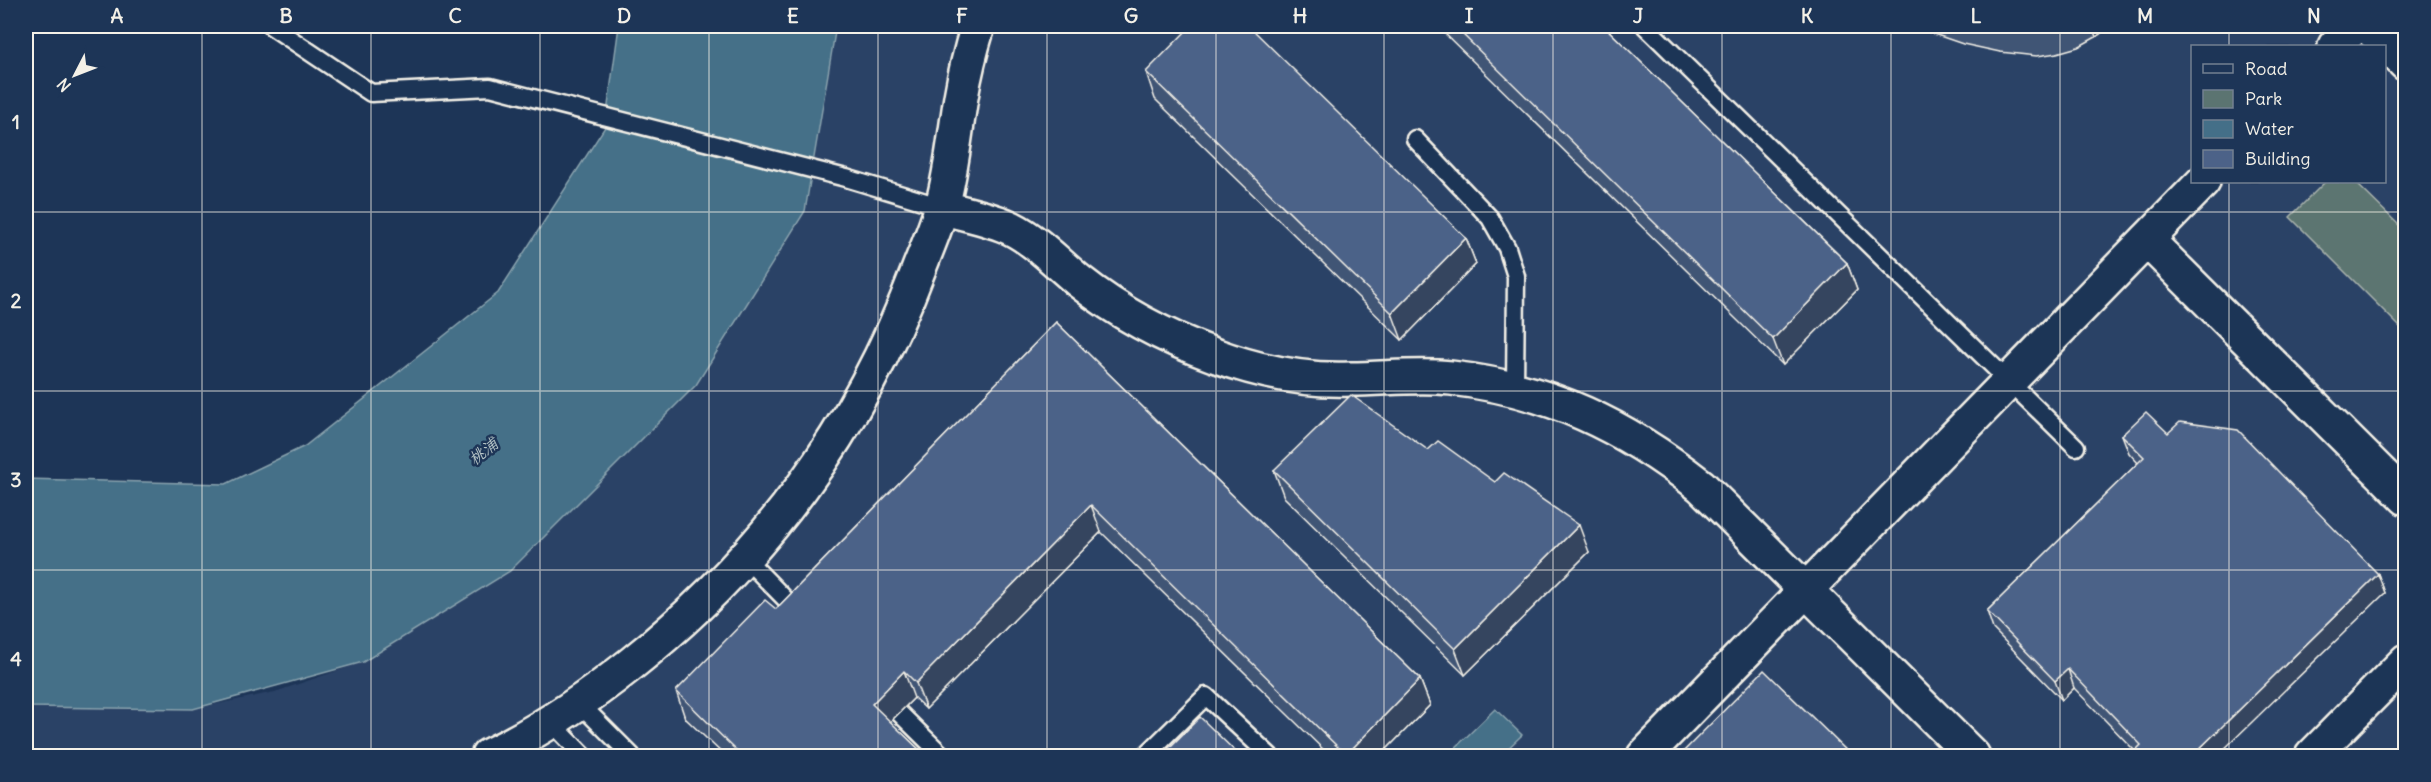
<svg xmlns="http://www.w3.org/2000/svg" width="2431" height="782" viewBox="0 0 2431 782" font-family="Delius,'LXGW WenKai TC',sans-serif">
  <rect width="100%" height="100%" fill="#1d3557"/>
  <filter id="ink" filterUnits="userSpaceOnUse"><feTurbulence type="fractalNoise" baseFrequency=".0167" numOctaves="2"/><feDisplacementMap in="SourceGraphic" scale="12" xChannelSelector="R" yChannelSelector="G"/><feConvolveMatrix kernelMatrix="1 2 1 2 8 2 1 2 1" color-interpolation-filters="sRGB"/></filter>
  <g filter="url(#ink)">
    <path fill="#2b4266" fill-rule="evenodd" d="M836 26H2405V756H26V707L193 709 275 692 363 662 510 571 696 385 805 211ZM2192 46H2384V182H2192Z"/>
    <path fill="#5b7471" stroke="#a8b2ac" stroke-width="1.5" d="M2325 182H2355L2405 231V332L2290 217Z"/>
    <g fill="#446f88" stroke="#8aa3ae" stroke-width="1.5">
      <path d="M619 26H836L805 211 696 385 510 571 363 662 193 709 26 707V479L226 484 305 446 498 293 605 127Z"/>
      <path d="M1495 709 1522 735 1500 756H1451L1449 754Z"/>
    </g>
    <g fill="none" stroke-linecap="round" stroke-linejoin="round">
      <g stroke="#f4f1e8" stroke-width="21">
        <g id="service">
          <path d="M271 26 371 93 490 87 846 178 942 207"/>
          <path d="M1645 26 2076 447"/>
          <path d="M1415 139 1490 218 1507 248 1516 276 1515 390"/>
          <path d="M745 558 800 614"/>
          <path d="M884 698 943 756"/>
          <path d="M578 702 632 756"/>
          <path d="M550 721 584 756"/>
          <path d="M1145 756 1206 696 1270 756"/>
        </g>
      </g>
      <g stroke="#f4f1e8" stroke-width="38">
        <g id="minor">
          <path d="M2368 26 2406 64"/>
          <path d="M2335 46 2355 26"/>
          <path d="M942 207C964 214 990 218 1011 228 1037 241 1057 263 1079 281 1118 312 1167 338 1214 355 1257 371 1305 381 1351 379 1384 379 1418 374 1451 378 1549 389 1625 426 1701 486L1973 756"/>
          <path d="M2147 240 2406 498"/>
          <path d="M488 756C538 732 587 699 631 664 764 558 858 430 918 271 926 250 936 228 942 206 952 170 955 133 961 97 965 73 971 49 978 26"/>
          <path d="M1644 756 2203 182"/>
          <path d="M2312 756 2406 661"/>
        </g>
      </g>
      <use href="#service" stroke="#1d3557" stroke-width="16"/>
      <use href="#minor" stroke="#1d3557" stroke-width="33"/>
    </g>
    <g fill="#415475" stroke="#f4f1e8" stroke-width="1.5">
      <path d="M1437 26H1604L1847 263 1857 290 1783 365Z"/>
      <path d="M1914 26H2110L2096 37 2078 47 2057 53 2037 56 2000 52 1963 44 1928 32Z"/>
      <path d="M1146 72 1466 238 1476 264 1402 340 1155 99Z"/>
      <path d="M1056 322 1420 679 1430 705 1380 756H1330L1101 532 926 709 914 698 890 722 926 756H725L685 718 676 691 776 609Z"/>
      <path d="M2168 433 2378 574 2385 593 2135 751 2074 688 2062 700 1993 629 1987 611 2138 463 2129 453 2122 435Z"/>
      <path d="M1428 450 1589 552 1465 675 1284 497 1274 470Z"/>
    </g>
    <g fill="#35455f" stroke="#f4f1e8" stroke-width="1.5">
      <path d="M2092 26H2110L2096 37Z"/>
      <path d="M1466 238 1476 264 1402 340 1392 313Z"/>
      <path d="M1847 263 1857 290 1783 365 1773 339Z"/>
      <path d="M1091 505 1101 532 926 709 916 683Z"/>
      <path d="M1579 525 1589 552 1465 675 1455 649Z"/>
      <path d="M2378 574 2385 593 2217 756H2192Z"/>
      <path d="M2068 669 2074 688 2062 700 2055 681Z"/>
      <path d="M904 671 914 698 882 730 872 704Z"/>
      <path d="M1420 679 1430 705 1380 756H1347L1346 755Z"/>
    </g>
    <g fill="#4c6288" stroke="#f4f1e8" stroke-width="1.5">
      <path d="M1191 26H1249L1466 238 1392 313 1146 72Z"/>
      <path d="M1454 26H1604L1847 263 1773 339Z"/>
      <path d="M2012 26H2037L2026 27Z"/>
      <path d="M1056 322 1420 679 1346 755 1091 505 916 683 904 671 872 704 926 756H742L676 691 765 600 776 609Z"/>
      <path d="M1351 395 1428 450 1438 441 1495 482 1504 473 1579 525 1455 649 1274 470Z"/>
      <path d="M2146 412 2168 433 2180 422 2238 430 2378 574 2192 756H2130L2141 745 2068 669 2055 681 1987 611 2144 457 2122 435Z"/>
      <path d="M1764 670 1852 756H1679Z"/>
      <path d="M1200 717 1240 756H1161Z"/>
    </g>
  </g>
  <path fill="none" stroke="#f4f1e8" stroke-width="1.5" stroke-opacity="0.55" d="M202 26V756M371 26V756M540 26V756M709 26V756M878 26V756M1047 26V756M1216 26V756M1384 26V756M1553 26V756M1722 26V756M1891 26V756M2060 26V756M2229 26V46M2229 182V756M26 212H2406M26 391H2406M26 570H2406"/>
  <g text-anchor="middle" stroke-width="5" stroke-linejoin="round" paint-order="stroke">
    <g font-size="16" font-style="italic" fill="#b6c4c6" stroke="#1d3557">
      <text transform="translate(483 451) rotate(-39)" y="6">桃浦</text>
    </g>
  </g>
  <rect width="2431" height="782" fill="none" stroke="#1d3557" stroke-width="66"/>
  <rect x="2191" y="45" width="195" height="138" fill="#1d3557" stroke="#738091" stroke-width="1.5"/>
  <rect x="2203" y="64" width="30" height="9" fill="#1d3557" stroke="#738091" stroke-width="1.5"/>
  <text x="2245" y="75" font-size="18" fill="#f4f1e8">Road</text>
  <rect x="2203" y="90" width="30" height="18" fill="#5b7471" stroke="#738091" stroke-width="1.5"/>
  <text x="2245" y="105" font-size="18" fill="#f4f1e8">Park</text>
  <rect x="2203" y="120" width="30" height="18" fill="#446f88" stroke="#738091" stroke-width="1.5"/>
  <text x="2245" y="135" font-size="18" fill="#f4f1e8">Water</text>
  <rect x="2203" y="150" width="30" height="18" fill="#4c6288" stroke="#738091" stroke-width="1.5"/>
  <text x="2245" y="165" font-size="18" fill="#f4f1e8">Building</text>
  <g transform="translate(75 75) rotate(228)" stroke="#1d3557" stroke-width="4.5" paint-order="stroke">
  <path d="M0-4.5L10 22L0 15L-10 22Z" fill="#f4f1e8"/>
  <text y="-9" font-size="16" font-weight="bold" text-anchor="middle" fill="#f4f1e8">N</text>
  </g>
  <rect x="33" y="33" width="2365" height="716" fill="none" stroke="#f4f1e8" stroke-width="2"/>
  <g font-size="20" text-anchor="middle" font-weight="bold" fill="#f4f1e8">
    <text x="117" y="23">A</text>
    <text x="286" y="23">B</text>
    <text x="455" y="23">C</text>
    <text x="624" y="23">D</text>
    <text x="793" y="23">E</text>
    <text x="962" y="23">F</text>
    <text x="1131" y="23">G</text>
    <text x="1300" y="23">H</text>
    <text x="1469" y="23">I</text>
    <text x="1638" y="23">J</text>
    <text x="1807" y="23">K</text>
    <text x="1976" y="23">L</text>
    <text x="2145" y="23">M</text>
    <text x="2314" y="23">N</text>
    <text x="16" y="129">1</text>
    <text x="16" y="308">2</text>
    <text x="16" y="487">3</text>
    <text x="16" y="666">4</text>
  </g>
</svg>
